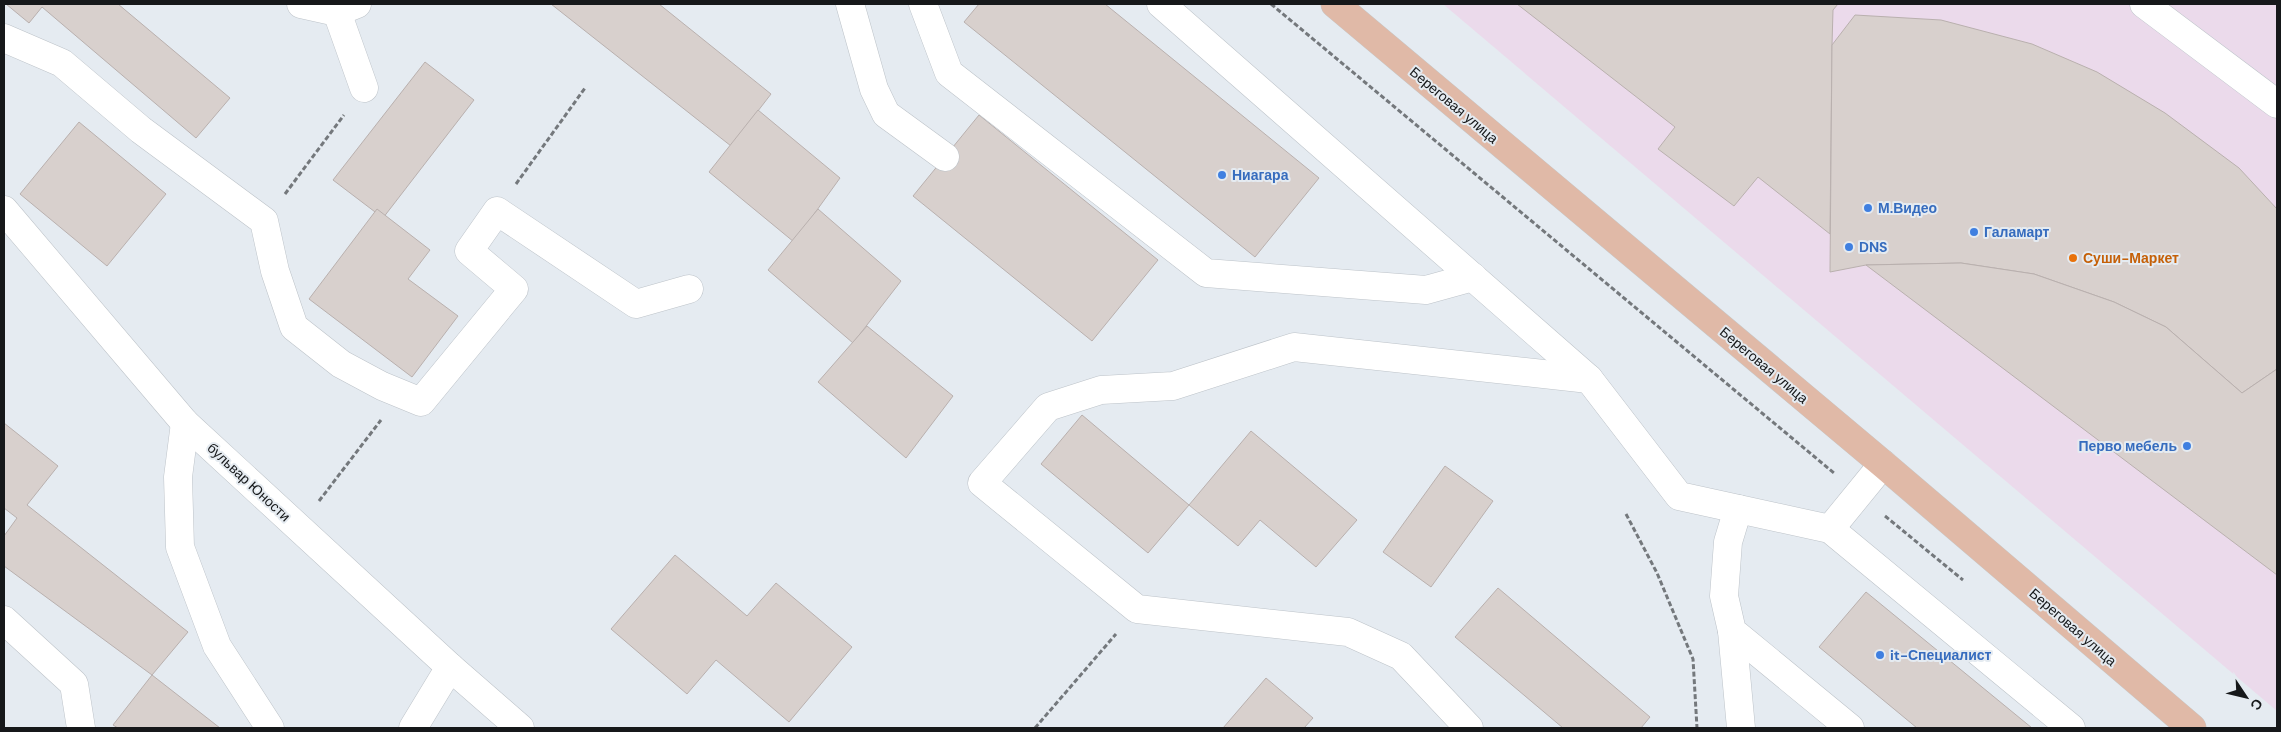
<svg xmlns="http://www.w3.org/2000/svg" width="2281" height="732" viewBox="0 0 2281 732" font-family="'DM Sans',sans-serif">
  <rect width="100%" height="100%" fill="#e5ebf1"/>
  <path fill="#ebdaeb" d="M1443 4H2277V711Z"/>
  <g fill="#d8d0cd" stroke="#b9b0ae">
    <path d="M6 4H118L230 98 196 138 42 7 29 23Z"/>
    <path d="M551 4H659L771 94 731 146Z"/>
    <path d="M979 4H1105L1319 178 1255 257 964 22Z"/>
    <path d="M1517 4H1838L1833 10 1832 45 1830 234 1758 177 1734 206 1658 149 1675 127Z"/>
    <path d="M1855 15 1941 20 2032 44 2097 72 2165 113 2239 168 2277 209V369L2242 393 2166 327 2114 302 2034 274 1961 263 1866 265 1830 272 1832 45Z"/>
    <path d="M425 62 474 100 383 218 333 180Z"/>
    <path d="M758 110 840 178 794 242 709 172Z"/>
    <path d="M979 115 1158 260 1092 341 913 196Z"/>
    <path d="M79 122 166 194 107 266 20 194Z"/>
    <path d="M377 209 430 250 408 279 458 316 412 377 309 299Z"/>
    <path d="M818 209 901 281 853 343 768 270Z"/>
    <path d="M1961 263 2034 274 2114 302 2166 327 2242 393 2277 369V575L1866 265Z"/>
    <path d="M867 326 953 396 906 458 818 382Z"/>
    <path d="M1082 415 1189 505 1148 553 1041 464Z"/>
    <path d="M4 423 58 466 27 505 188 632 152 675 4 566V536L17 518 4 508Z"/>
    <path d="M1251 431 1357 520 1316 567 1260 520 1238 546 1189 505Z"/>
    <path d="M1445 466 1493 501 1431 587 1383 552Z"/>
    <path d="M675 555 747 616 776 583 852 647 789 722 716 660 687 694 611 629Z"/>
    <path d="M1498 588 1650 717 1641 728H1563L1455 637Z"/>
    <path d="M1866 592 2032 728H1917L1819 647Z"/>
    <path d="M152 675 220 728H118L113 725Z"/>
    <path d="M1266 678 1313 718 1304 728H1223Z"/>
  </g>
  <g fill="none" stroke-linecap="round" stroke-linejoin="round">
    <g stroke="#bdc3c9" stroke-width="29">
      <g id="minor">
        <path d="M301 4 337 12"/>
        <path d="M357 4 337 12 364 88"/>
        <path d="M850 4 874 89 886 114 945 157"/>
        <path d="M923 4 949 73 1206 273 1426 290 1473 277"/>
        <path d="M1161 4 1589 379 1679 496 1830 529 2071 728"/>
        <path d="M2144 4 2277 104"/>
        <path d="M4 38 62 63 141 130 264 221 275 271 294 327 341 364 382 386 421 402 514 289 469 251 497 211 636 304 689 289"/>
        <path d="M4 210 185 423 450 667 520 728"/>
        <path d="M185 423 178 477 180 547 217 646 270 728"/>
        <path d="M1738 509 1728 542 1724 596 1732 631 1850 728"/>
        <path d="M1830 529 1883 464"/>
        <path d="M4 620 74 684 81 728"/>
        <path d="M1732 631 1741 728"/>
        <path d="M413 728 450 667"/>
        <path d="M1469 728 1401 656 1348 632 1137 609 982 483 1048 407 1101 390 1173 386 1294 347 1589 379"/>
      </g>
    </g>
    <g stroke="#c7c8c8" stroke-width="29">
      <path id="major" d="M1335 4 1883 464 2192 728"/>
    </g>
    <g stroke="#74787c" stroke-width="3" stroke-dasharray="5 2.5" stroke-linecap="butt">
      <path d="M1271 4 1834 473"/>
      <path d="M516 184 585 88"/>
      <path d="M285 194 344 115"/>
      <path d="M319 501 381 420"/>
      <path d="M1626 514 1657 573 1693 659 1697 728"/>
      <path d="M1885 516 1963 580"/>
      <path d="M1035 728 1116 634"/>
    </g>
    <use href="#minor" stroke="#fff" stroke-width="28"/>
    <use href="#major" stroke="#e0b9a7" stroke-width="28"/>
  </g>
  <g fill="#3f7fe0" stroke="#e5ebf1" stroke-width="2">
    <circle cx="1222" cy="175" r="5"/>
    <circle cx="1868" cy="208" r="5"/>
    <circle cx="1974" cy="232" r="5"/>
    <circle cx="1849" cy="247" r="5"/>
    <circle cx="2187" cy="446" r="5"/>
    <circle cx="1880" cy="655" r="5"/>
  </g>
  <circle fill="#e8710a" stroke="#e5ebf1" stroke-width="2" cx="2073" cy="258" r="5"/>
  <g text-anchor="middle" stroke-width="4" stroke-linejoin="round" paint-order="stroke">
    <g font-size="14" fill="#16181a" stroke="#e5ebf1">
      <text transform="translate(1454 105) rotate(40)" y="5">Береговая улица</text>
      <text transform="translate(1764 365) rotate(40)" y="5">Береговая улица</text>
      <text transform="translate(249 482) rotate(43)" y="5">бульвар Юности</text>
      <text transform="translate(2073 627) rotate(41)" y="5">Береговая улица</text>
    </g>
    <g font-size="14" font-weight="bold" fill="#366cbe" stroke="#e5ebf1" text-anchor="start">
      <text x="1232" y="180">Ниагара</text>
      <text x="1878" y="213">М.Видео</text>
      <text x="1984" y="237">Галамарт</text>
      <text x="1859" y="252">DNS</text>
      <text x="2177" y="451" text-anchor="end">Перво мебель</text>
      <text x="1890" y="660">it-Специалист</text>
    </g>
    <g font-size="14" font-weight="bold" fill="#c56008" stroke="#e5ebf1" text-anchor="start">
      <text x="2083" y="263">Суши-Маркет</text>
    </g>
  </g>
  <rect width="2281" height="732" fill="none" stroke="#16181a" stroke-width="10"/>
  <g transform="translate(2246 697) rotate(125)" stroke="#e5ebf1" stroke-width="4" paint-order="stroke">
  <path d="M0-4L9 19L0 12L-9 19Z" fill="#16181a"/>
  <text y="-8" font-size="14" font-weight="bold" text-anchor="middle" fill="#16181a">С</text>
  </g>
</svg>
